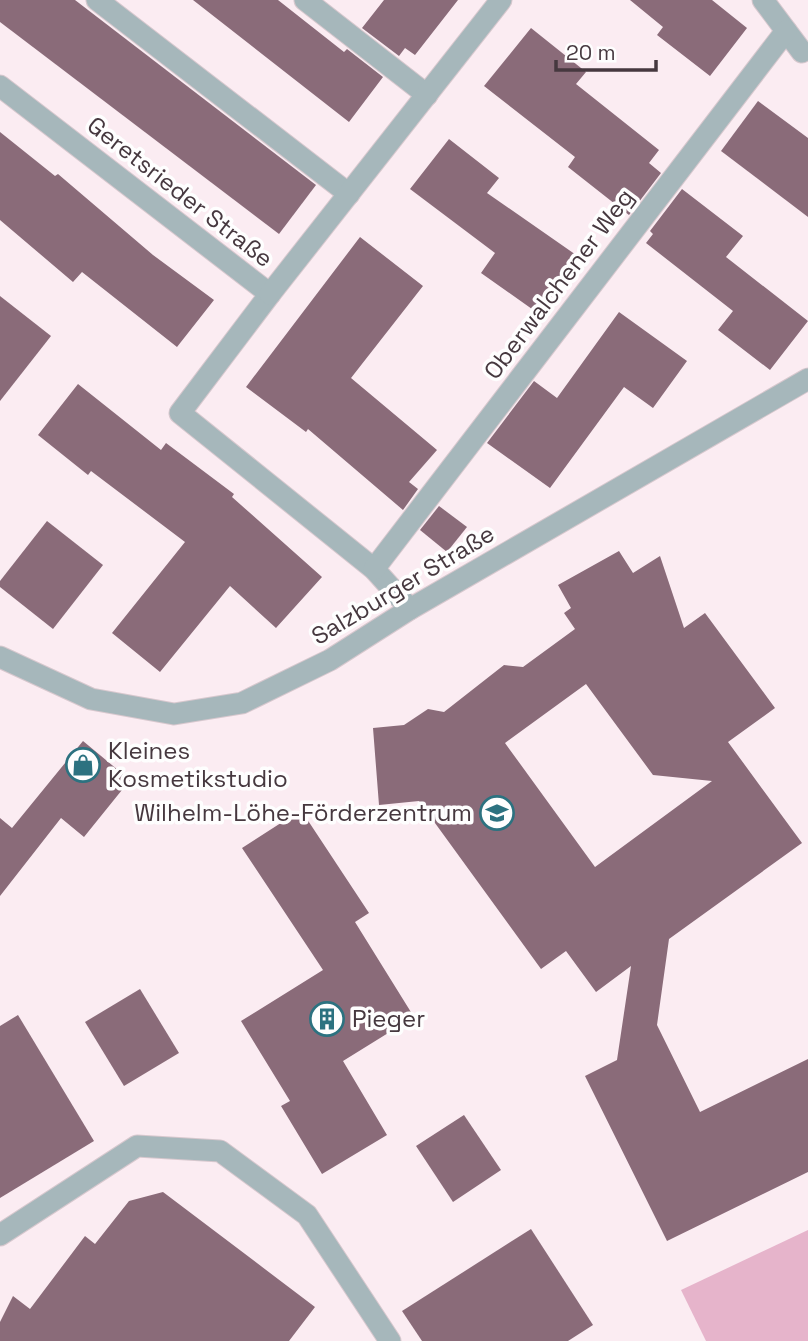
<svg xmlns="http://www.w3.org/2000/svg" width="808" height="1341" viewBox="0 0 808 1341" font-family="'Space Grotesk',sans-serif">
  <rect width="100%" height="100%" fill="#fbecf2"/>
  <path fill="#e6b4cb" d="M808 1230V1341H706L681 1290Z"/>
  <g fill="#8a6b79" fill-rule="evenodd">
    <path d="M0 0H75L316 185 279 234 0 22Z"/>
    <path d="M193 0H278L344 52 347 49 383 77 349 122Z"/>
    <path d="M384 0H458L415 55 405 48 399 56 362 28Z"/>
    <path d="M630 0H712L747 28 710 76 657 35 663 27Z"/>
    <path d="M531 28 586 72 576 84 659 150 649 163 661 173 629 215 568 167 575 157 484 86Z"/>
    <path d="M758 101 808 138V217L721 151Z"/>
    <path d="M0 132 55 176 58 174 153 255 214 300 177 347 82 272 73 282 0 220Z"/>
    <path d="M449 139 499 178 487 193 579 257 539 314 481 273 495 253 410 189Z"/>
    <path d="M682 189 743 236 726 257 808 321 770 370 718 330 733 311 646 243 653 234 650 231Z"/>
    <path d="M360 237 423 286 351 378 437 450 409 482 418 489 403 510 308 429 306 432 246 387Z"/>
    <path d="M0 296 51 336 0 401Z"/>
    <path d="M619 312 687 361 653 408 624 387 550 488 487 443 534 381 557 398Z"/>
    <path d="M78 384 161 450 166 443 234 494 232 497 322 577 276 628 230 586 160 672 112 633 185 542 91 471 88 475 38 435Z"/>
    <path d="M439 506 467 527 447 552 420 530Z"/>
    <path d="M47 521 103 565 53 629 0 587V581Z"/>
    <path d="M619 551 633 573 660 556 684 628 705 613 775 708 728 742 802 843 669 939 657 1025 700 1112 808 1059V1172L667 1241 585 1076 617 1060 631 966 596 992 566 951 541 969 419 801 379 805 373 728 404 725 428 709 444 712 504 665 523 667 575 629 564 613 571 608 558 585ZM586 684 653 775 712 781 595 867 505 743Z"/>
    <path d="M83 741 130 780 84 837 61 818 0 896V818L12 828Z"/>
    <path d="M301 810 369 913 355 922 414 1017 343 1061 387 1135 322 1174 281 1106 290 1101 241 1021 323 970 242 848Z"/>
    <path d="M140 989 179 1053 124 1086 85 1022Z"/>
    <path d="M18 1015 94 1141 0 1198V1026Z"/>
    <path d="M464 1115 501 1170 453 1202 416 1146Z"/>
    <path d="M163 1192 315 1307 289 1341H0V1322L13 1296 30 1309 85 1236 95 1244 129 1201Z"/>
    <path d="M531 1229 593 1325 568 1341H422L402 1311Z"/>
  </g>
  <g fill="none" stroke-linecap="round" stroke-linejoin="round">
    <g stroke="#d7c8ce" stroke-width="23">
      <g id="minor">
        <path d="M97 0 349 194"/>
        <path d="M305 0 427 95"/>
        <path d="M763 0 802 52"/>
        <path d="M0 86 270 294 180 413 374 569 410 609"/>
        <path d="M270 294 501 0"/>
        <path d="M374 569 786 31"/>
        <path d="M0 657 91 699 174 714 242 703 330 660 410 609 808 379"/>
        <path d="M0 1235 137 1146 220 1151 307 1215 390 1341"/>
      </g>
    </g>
    <use href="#minor" stroke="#a6b7bb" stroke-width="21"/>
  </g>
  <defs>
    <g id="shop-ring" transform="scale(1.75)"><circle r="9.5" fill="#fefefe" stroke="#2c7280" stroke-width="1.5"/><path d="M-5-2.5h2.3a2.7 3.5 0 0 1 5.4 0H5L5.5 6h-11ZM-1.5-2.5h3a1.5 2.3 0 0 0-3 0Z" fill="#2c7280"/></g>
    <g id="school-ring" transform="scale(1.75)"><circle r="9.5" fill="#fefefe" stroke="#2c7280" stroke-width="1.5"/><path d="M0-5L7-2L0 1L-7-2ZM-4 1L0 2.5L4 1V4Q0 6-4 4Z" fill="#2c7280"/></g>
    <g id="building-ring" transform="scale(1.75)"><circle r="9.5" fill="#fefefe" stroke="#2c7280" stroke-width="1.5"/><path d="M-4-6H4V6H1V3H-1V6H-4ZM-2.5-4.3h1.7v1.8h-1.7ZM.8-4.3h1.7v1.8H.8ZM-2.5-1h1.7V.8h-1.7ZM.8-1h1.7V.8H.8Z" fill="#2c7280"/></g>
  </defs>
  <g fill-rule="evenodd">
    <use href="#shop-ring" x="83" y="765"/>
    <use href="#school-ring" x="497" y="813"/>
    <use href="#building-ring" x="327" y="1019"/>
  </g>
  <g text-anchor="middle" stroke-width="7" stroke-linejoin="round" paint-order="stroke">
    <g font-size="24" fill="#46383f" stroke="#fefefe">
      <text transform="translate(180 192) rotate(38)" y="8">Geretsrieder Straße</text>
      <text transform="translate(559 284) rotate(-53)" y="8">Oberwalchener Weg</text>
      <text transform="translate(403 585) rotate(-31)" y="8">Salzburger Straße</text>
    </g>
    <g font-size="24" fill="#46383f" stroke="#fefefe" text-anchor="start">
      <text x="108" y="759">Kleines<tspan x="108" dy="28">Kosmetikstudio</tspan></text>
      <text x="472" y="821" text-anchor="end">Wilhelm-Löhe-Förderzentrum</text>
      <text x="352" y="1027">Pieger</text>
    </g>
  </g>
  <path d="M556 60v10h100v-10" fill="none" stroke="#46383f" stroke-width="3.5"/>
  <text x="566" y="60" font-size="21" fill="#46383f" stroke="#fefefe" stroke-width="5" paint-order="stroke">20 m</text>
</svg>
